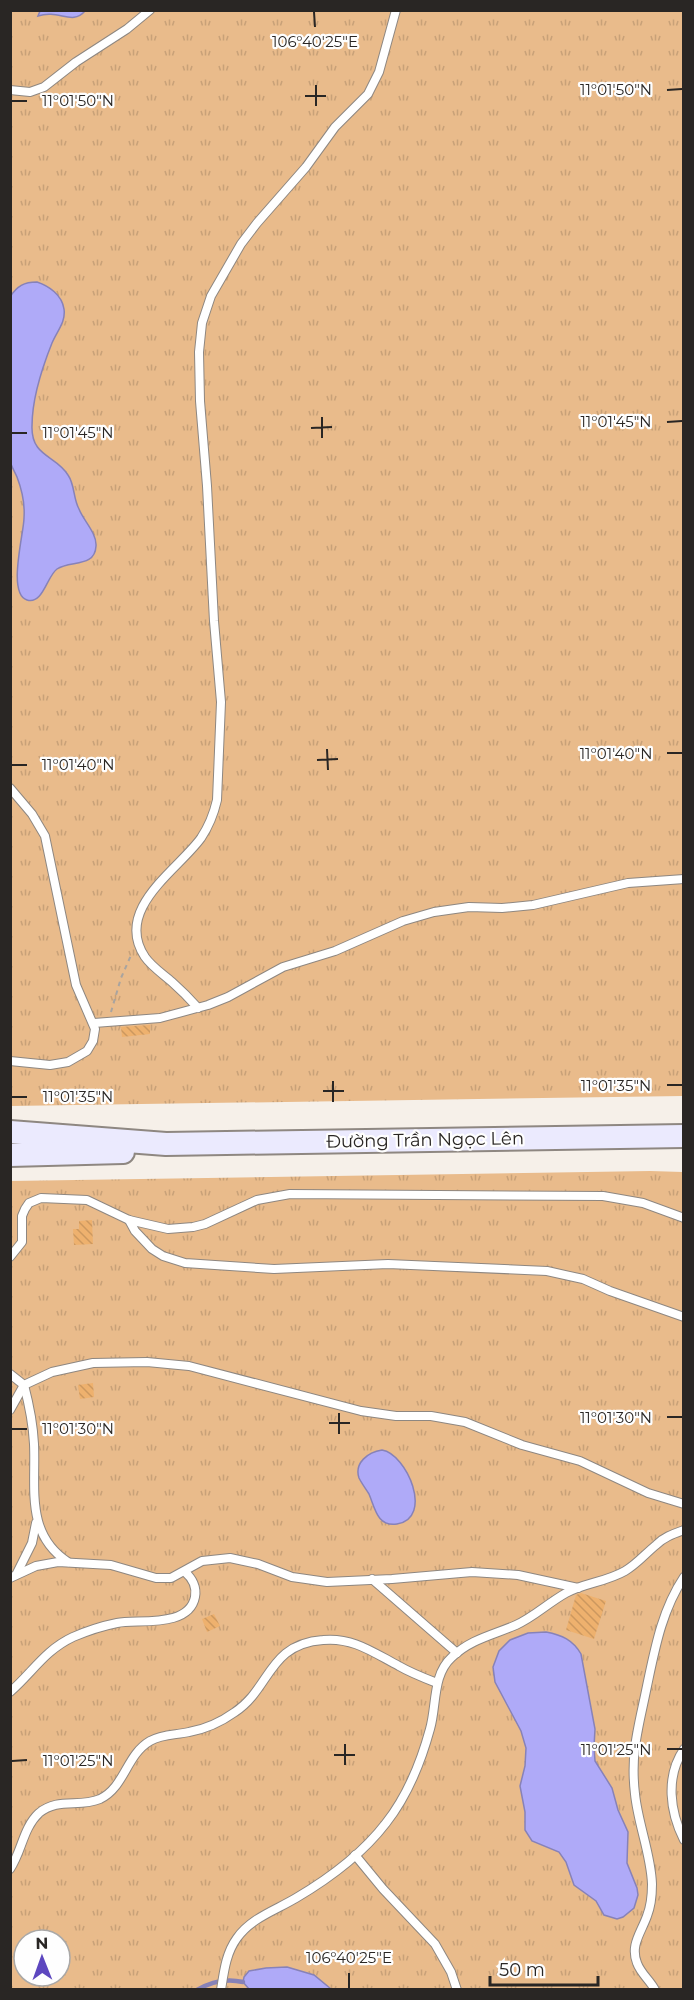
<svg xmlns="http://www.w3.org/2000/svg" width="694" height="2000" viewBox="0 0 694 2000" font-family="Montserrat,sans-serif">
  <defs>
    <pattern id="grass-tufts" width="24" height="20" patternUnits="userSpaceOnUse" patternTransform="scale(1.5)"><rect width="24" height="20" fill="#e9bb8b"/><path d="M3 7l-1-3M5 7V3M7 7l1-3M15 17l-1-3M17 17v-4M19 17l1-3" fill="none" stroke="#c8a178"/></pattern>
    <pattern id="building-back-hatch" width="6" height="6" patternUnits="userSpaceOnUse" patternTransform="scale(1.5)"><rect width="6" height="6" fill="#eeb16e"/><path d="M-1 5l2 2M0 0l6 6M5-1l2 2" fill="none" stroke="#cc985f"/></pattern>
  </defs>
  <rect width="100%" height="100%" fill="#f6f0e9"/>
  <g fill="url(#grass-tufts)" fill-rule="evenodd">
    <path d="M10 11H683V1096L11 1106Z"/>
    <path d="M650 1171 683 1172V1989H11L10 1181ZM24 1940H60V1976H24Z"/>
  </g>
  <g fill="#afaaf8" stroke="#8782b8" stroke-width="1.5">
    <path d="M40 11V10L85 11C72 26 59 9 38 16Z"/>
    <path d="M37 282C49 286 62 295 64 309 66 322 57 331 52 343 42 368 32 399 32 426 31 457 56 455 68 475 75 485 73 498 79 509 83 520 97 533 96 546 95 568 70 560 57 569 47 576 43 605 27 600 7 594 24 533 24 518 25 504 22 490 17 477 15 472 11 466 10 461 9 443 10 424 10 406 10 370 10 333 10 297 17 286 24 282 37 282Z"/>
    <path d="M382 1450C407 1454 434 1518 397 1524 377 1527 375 1508 369 1494 366 1489 362 1484 359 1478 354 1463 368 1452 382 1450Z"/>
    <path d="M546 1632C562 1635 573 1640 581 1654L595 1729 594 1747 595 1761 612 1788 618 1810 628 1832 627 1863 637 1888 638 1895 634 1908 623 1917 617 1919 604 1915 596 1901 574 1885 566 1862 559 1852 532 1841 525 1830V1812L520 1786 525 1766 526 1748 521 1731 495 1682 493 1667 499 1651 510 1640 528 1633Z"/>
    <path d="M287 1967 314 1975 331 1989H249L243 1982 244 1977 249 1971 266 1968Z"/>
  </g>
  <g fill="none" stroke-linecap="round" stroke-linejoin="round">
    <path stroke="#8782b8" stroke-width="4.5" d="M197 1990C212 1981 226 1978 243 1982"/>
  </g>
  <g fill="url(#building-back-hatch)">
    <path d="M150 1025V1034L122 1037 121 1027Z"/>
    <path d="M92 1220 93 1244 74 1245 73 1229H79V1221Z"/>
    <path d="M93 1383 94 1397 80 1399 78 1385Z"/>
    <path d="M581 1593 606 1601 594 1639 566 1630 576 1595Z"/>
    <path d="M214 1614 220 1626 207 1632 202 1619Z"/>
  </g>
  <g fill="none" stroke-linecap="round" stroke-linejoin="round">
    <g stroke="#8e8781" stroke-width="10">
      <g id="lane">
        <path d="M10 90 30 92 44 87 76 62 127 29 150 10"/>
        <path d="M10 788 32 814 45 836 76 985 95 1029 93 1041 87 1051 68 1062 50 1065 10 1061"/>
        <path d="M198 1008C190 999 181 990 172 982 163 974 152 967 145 957 113 909 178 870 201 838 209 826 214 813 217 800L221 702 214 621 207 486 200 401 199 352 202 323 211 296 241 244 257 223 306 167 335 127 368 94 379 72 396 10"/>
        <path d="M94 1023 160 1018 208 1005 228 997 283 967 335 951 403 921 434 912 469 907 502 908 533 905 628 883 684 879"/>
        <path d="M129 1220 135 1231 152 1249 163 1256 185 1263 274 1269 388 1264 547 1271 583 1279 610 1291 684 1317"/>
        <path d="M10 1257 22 1242V1216L25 1209 29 1203 41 1198 87 1200 129 1220 168 1229 193 1227 205 1224 257 1200 290 1194 603 1196 643 1203 684 1218"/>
        <path d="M10 1374 24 1385 52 1372 93 1363 147 1362 189 1366 361 1411 396 1416H431L465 1422 522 1445 580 1461 648 1493 684 1504"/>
        <path d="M24 1385C29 1404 33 1424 34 1444 36 1488 25 1534 68 1562"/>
        <path d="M10 1410 24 1385"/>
        <path d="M17 1573 32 1543 36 1523"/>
        <path d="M10 1578 36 1566 58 1562 111 1565 156 1578H171L202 1561 230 1558 258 1564 292 1577 327 1582 392 1579 472 1572 518 1575 578 1588"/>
        <path d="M372 1579 457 1653"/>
        <path d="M10 1692C32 1673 45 1650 73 1637 87 1631 102 1626 117 1623 139 1619 189 1628 195 1597 197 1587 192 1578 185 1572"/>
        <path d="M684 1749C665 1777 670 1812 684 1840"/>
        <path d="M355 1855 383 1889 435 1944 451 1972 457 1990"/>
        <path d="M10 1869C22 1851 23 1828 39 1813 58 1797 79 1808 100 1799 125 1787 126 1755 150 1741 162 1734 176 1735 189 1732 206 1729 221 1722 235 1712 271 1688 268 1644 323 1640 353 1637 374 1653 399 1666 411 1673 424 1678 437 1683"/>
        <path d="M221 1990C224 1971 226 1953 237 1938 251 1918 276 1910 296 1898 330 1878 363 1853 386 1823 408 1795 421 1762 430 1729 437 1705 432 1675 452 1657 471 1639 493 1635 516 1625 534 1617 548 1603 566 1593 584 1583 606 1582 625 1571 637 1564 645 1554 656 1545 664 1537 673 1534 684 1530"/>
        <path d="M655 1990C650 1980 641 1974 637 1963 630 1945 641 1933 647 1916 651 1906 652 1895 652 1884 651 1854 638 1824 635 1794 630 1752 639 1726 647 1686 655 1648 662 1610 684 1577"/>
      </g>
    </g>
    <g stroke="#8e8781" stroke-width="26">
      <g id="secondary">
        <path d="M10 1132 166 1144 684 1136"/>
        <path d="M10 1155 123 1152"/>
      </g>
    </g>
    <path stroke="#a9a49f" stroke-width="2" stroke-dasharray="4.5 4.5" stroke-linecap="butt" d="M111 1012 121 978 132 953"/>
    <use href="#lane" stroke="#fff" stroke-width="8"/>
    <use href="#secondary" stroke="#ebeafe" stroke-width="22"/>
  </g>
  <path fill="none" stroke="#292624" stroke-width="2" d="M314 12 315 27M316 85V106M667 90 682 89M305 96H326M12 101H27M322 417V438M667 422 682 421M311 428 332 427M12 433H27M327 749 328 770M667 753H682M317 760 338 759M12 765H27M333 1081V1102M667 1085H682M323 1091H344M12 1097H27M339 1413V1434M667 1417H682M329 1423H350M12 1429H27M345 1744V1765M667 1749H682M334 1755H355M12 1761 27 1760M349 1973V1988"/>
  <g text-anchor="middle" stroke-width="4.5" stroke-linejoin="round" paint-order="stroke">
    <g font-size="18" fill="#292624" stroke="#fefefe">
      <text transform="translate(425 1140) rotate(-1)" y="6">Đường Trần Ngọc Lên</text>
    </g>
  </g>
  <g font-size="15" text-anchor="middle" fill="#292624" stroke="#fefefe" stroke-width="4.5" stroke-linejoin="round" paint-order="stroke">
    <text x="315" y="47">106°40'25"E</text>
    <text x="616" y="95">11°01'50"N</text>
    <text x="78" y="106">11°01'50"N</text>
    <text x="616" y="427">11°01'45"N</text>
    <text x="78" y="438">11°01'45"N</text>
    <text x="616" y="759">11°01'40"N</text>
    <text x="78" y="770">11°01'40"N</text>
    <text x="616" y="1091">11°01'35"N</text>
    <text x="78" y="1102">11°01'35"N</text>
    <text x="616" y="1423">11°01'30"N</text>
    <text x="78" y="1434">11°01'30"N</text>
    <text x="616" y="1755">11°01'25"N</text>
    <text x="78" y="1766">11°01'25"N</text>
    <text x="349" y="1963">106°40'25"E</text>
  </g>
  <rect width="694" height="2000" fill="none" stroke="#292624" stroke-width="24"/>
  <g transform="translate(42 1958) rotate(359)"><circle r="28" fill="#fefefe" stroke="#a9a8a7" stroke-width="1.5"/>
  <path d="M0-4.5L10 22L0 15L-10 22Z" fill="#5d47bf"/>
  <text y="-9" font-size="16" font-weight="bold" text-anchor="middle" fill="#292624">N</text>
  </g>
  <path d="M490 1976v9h108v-9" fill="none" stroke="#292624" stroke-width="3"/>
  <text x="499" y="1976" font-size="18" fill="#292624" stroke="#fefefe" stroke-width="4.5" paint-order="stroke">50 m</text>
</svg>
